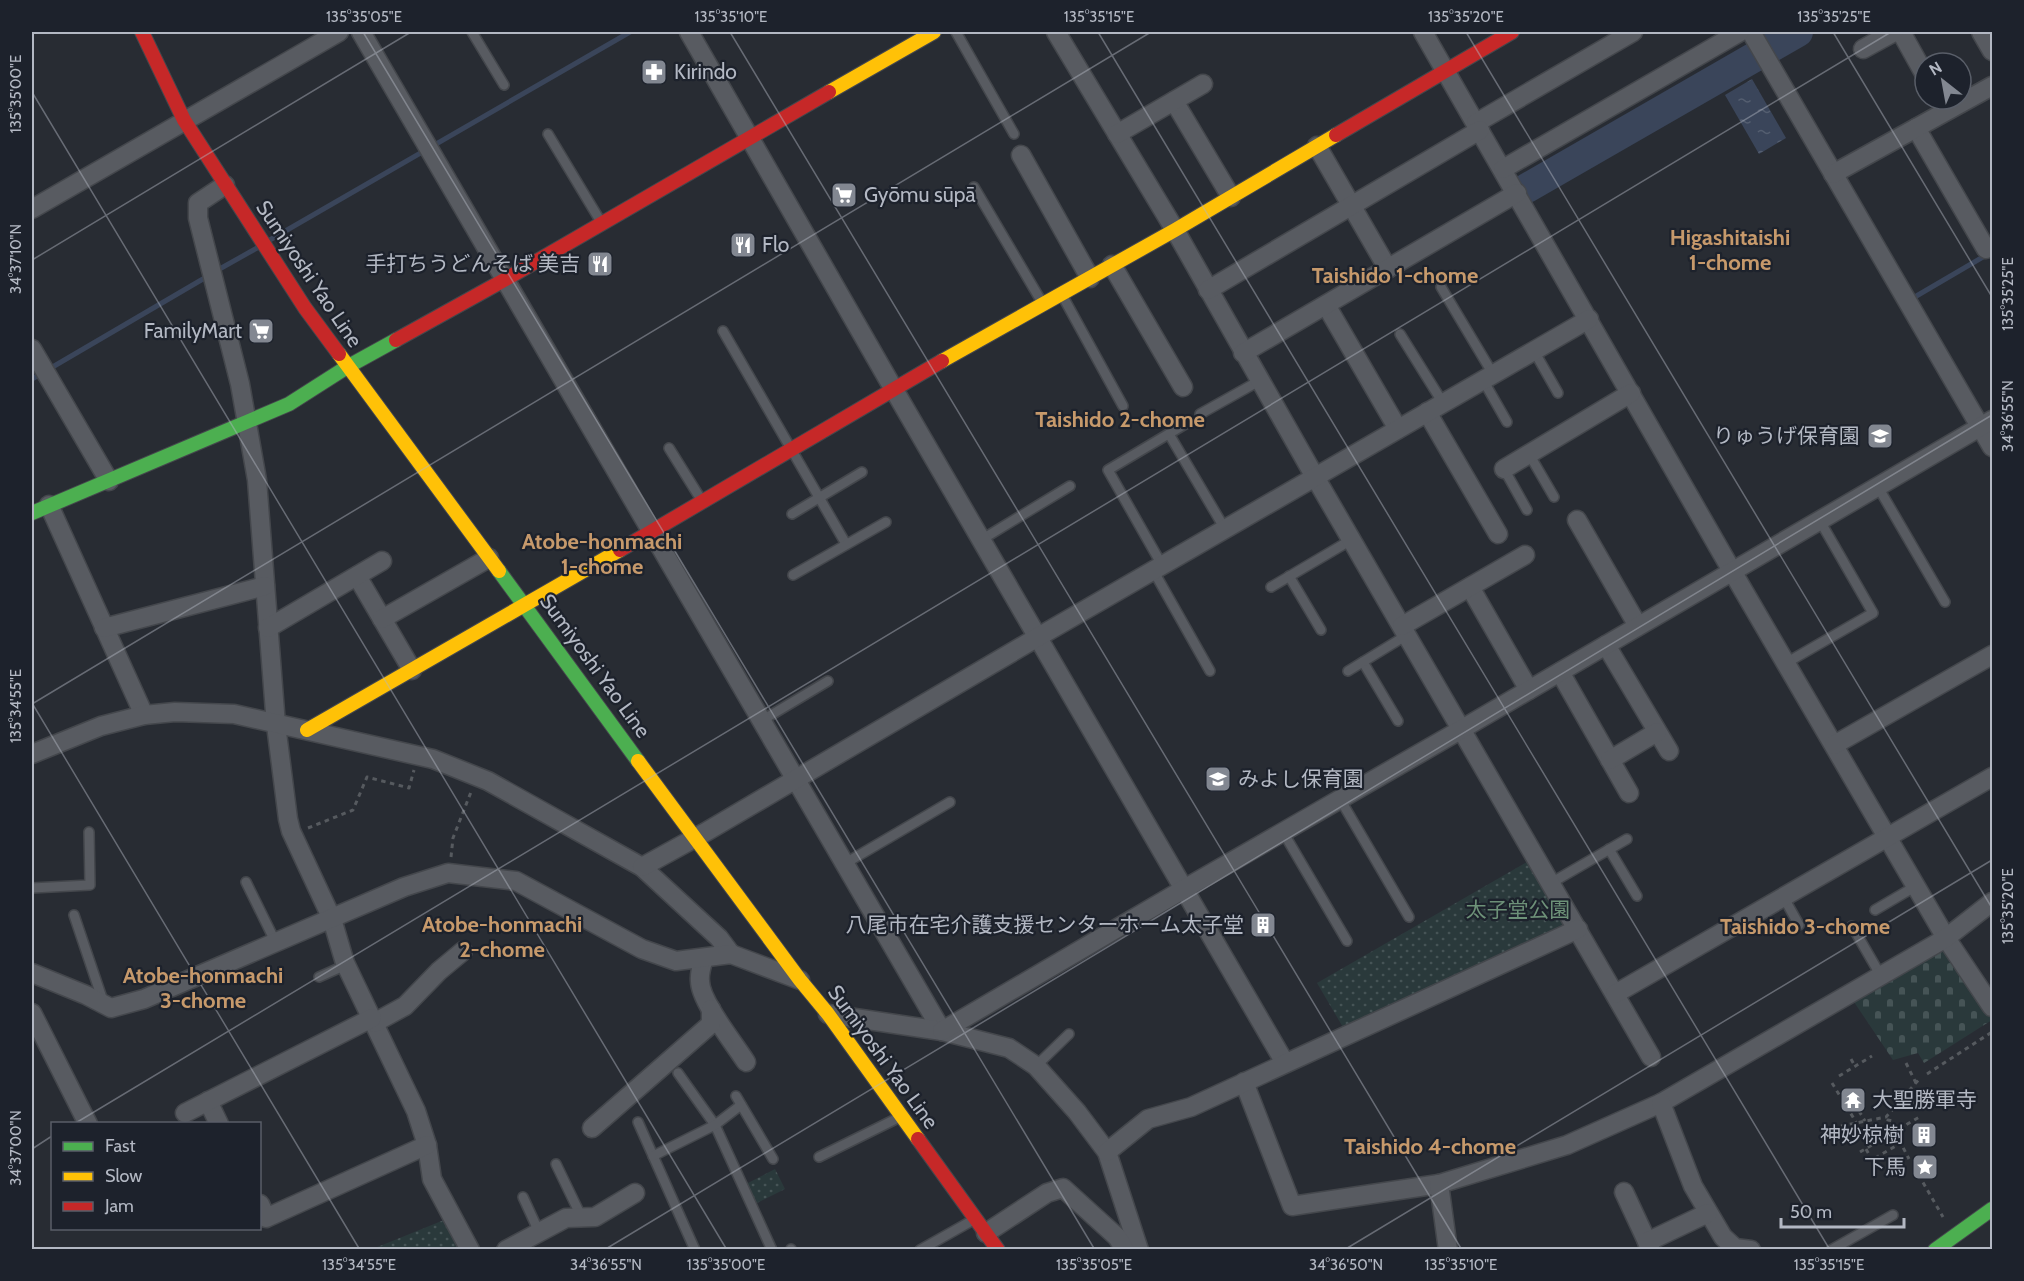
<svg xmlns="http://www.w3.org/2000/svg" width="2024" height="1281" viewBox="0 0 2024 1281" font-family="Cabin,'Noto Sans JP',sans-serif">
  <defs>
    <pattern id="cemetery-stones" width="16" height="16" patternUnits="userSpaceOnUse" patternTransform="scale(1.5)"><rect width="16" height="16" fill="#2a393b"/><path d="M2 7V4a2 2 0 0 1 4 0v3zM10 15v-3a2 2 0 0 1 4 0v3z" fill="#465456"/></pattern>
    <pattern id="park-dots" width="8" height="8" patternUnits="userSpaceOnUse" patternTransform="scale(1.5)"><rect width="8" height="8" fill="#2a393b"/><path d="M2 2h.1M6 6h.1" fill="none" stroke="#465456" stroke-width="1.8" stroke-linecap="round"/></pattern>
    <pattern id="water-ripples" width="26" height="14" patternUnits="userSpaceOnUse" patternTransform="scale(1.5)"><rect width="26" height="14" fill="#3a455a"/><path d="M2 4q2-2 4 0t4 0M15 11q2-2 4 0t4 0" fill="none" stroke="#545e70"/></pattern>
  </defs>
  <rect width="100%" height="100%" fill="#282c33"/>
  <path fill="url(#cemetery-stones)" d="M1938 948 1947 953 1992 1020 1924 1063 1918 1053 1893 1060 1852 999Z"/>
  <g fill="url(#park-dots)">
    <path d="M1532 859 1566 917 1564 930 1344 1029 1317 983Z"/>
    <path d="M775 1169 785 1189 757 1203 746 1184Z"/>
    <path d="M444 1220 461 1249 370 1250Z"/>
  </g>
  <path fill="url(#water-ripples)" d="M1752 79 1786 138 1759 154 1725 95Z"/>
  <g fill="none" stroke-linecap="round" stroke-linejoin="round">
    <g stroke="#3a455a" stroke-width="5">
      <path d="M268 241 630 32"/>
      <path d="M216 271 257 248"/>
      <path d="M1913 298 1988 254"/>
      <path d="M32 379 208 276"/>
    </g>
    <path stroke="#3a455a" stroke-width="30" d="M1527 188 1798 32"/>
    <g stroke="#44474c" stroke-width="12">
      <g id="lane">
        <path d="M472 32 504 85"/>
        <path d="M956 32 1014 134"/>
        <path d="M548 134 601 222"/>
        <path d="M974 187 1043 304"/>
        <path d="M1441 287 1493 374"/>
        <path d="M1062 295 1123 406"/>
        <path d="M723 331 846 544"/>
        <path d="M1400 334 1443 403"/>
        <path d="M1534 351 1558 393"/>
        <path d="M1483 380 1507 422"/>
        <path d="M1200 414 1259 381"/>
        <path d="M1169 434 1225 529"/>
        <path d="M669 448 702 501"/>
        <path d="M1529 454 1554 497"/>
        <path d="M1504 469 1527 510"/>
        <path d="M1878 487 1945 602"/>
        <path d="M792 514 862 472"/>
        <path d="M981 540 1070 486"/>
        <path d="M1162 565 1108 470 1187 423"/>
        <path d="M1153 570 1210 671"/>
        <path d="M793 575 886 522"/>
        <path d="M1289 576 1321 630"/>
        <path d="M1271 587 1351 540"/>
        <path d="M1363 662 1398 721"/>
        <path d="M1786 663 1873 613 1820 521"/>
        <path d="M1348 671 1407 635"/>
        <path d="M761 721 828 681"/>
        <path d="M1340 799 1409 917"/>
        <path d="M1283 832 1347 941"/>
        <path d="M1609 849 1637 896"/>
        <path d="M844 864 950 802"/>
        <path d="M246 882 276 943"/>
        <path d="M1551 883 1627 839"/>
        <path d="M32 888 90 885 89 832"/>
        <path d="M1784 898 1799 925"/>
        <path d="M1875 910 1916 886"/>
        <path d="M74 915 104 1004"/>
        <path d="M1852 926 1881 976"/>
        <path d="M319 977 346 965"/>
        <path d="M1036 1066 1069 1034"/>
        <path d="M678 1073 715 1125 772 1250"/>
        <path d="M736 1096 773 1159"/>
        <path d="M638 1122 695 1250"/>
        <path d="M653 1156 715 1125 741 1105"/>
        <path d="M819 1157 900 1117"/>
        <path d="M556 1164 582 1218"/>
        <path d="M523 1197 539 1232"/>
        <path d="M791 1250V1249"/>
        <path d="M920 1250 975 1219"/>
        <path d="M1831 1250 1893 1215"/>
      </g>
    </g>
    <g stroke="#44474c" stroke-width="21">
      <g id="street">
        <path d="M361 32 942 1031"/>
        <path d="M689 32 893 388 1285 1063"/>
        <path d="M1056 32 1175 230 1315 477 1651 1057"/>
        <path d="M1423 32 1732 571 1946 938 1992 1007"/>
        <path d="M1751 32 1992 447"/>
        <path d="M1901 32 1925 75"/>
        <path d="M1981 32 1992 51"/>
        <path d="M1863 49 1894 32"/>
        <path d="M1174 101 1231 197"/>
        <path d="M1476 123 1633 32"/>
        <path d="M1916 128 1986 249"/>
        <path d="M1117 134 1203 84"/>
        <path d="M1317 146 1388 269"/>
        <path d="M1021 155 1090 278"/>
        <path d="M1503 169 1740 32"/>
        <path d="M1833 174 1992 86"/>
        <path d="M225 185 198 203V218L240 384 257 480 276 725 288 819 291 831 332 919 345 963 416 1111 427 1145 432 1179 470 1250"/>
        <path d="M32 209 339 32"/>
        <path d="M1112 265 1183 387"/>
        <path d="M1208 290 1480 130"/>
        <path d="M1326 305 1398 429"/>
        <path d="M32 349 109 481"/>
        <path d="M1243 353 1517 193"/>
        <path d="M1427 412 1498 534"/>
        <path d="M1504 469 1631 393"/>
        <path d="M49 505 144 715"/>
        <path d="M1577 520 1638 626"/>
        <path d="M357 576 412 670"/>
        <path d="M1470 587 1529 690"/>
        <path d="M382 619 489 558"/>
        <path d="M1402 626 1525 555"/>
        <path d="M104 628 265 586"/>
        <path d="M268 628 382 561"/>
        <path d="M1606 645 1669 751"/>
        <path d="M1560 672 1629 793"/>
        <path d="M1834 745 1992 655"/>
        <path d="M32 754 101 726 144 715 175 712 234 714 433 759 488 781 642 867 719 938 731 954"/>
        <path d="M1610 760 1657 732"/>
        <path d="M642 867 704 833 1038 637 1589 319"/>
        <path d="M704 958C702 965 699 973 700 981 700 1001 734 1043 746 1062"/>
        <path d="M32 973 86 995 111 1008 144 999 404 887 448 873 516 881 642 949 676 961 731 954 800 980"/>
        <path d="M1615 994 1992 777"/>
        <path d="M32 1013 88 1124"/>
        <path d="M828 1014 942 1031 1009 1048 1036 1066 1077 1112 1107 1152 1139 1250"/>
        <path d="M374 1023 405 1006 439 971 463 951"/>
        <path d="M942 1031 1184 889 1462 729 1992 420"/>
        <path d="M1244 1082 1292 1206 1439 1184 1567 1145 1661 1103 1946 938 1992 902"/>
        <path d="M208 1101 219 1124"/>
        <path d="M1661 1103 1693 1186 1723 1237 1735 1248 1751 1250"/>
        <path d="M185 1113 372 1018"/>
        <path d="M592 1128 711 1024V1009"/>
        <path d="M1107 1152 1148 1119 1191 1107 1578 929"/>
        <path d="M1439 1184 1448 1250"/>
        <path d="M1624 1192 1651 1250"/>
        <path d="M260 1204 266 1218 427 1145"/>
        <path d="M986 1233 1047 1193 1063 1188 1117 1237 1125 1250"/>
        <path d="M1647 1242 1708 1213"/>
        <path d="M506 1250 566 1218 595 1217 635 1193"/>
      </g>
    </g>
    <g stroke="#44474c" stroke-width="16">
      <g id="fast">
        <path d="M32 513 289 404 347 367 396 340"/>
        <path d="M499 571 638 761"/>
        <path d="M1935 1250 1992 1209"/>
      </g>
    </g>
    <g stroke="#44474c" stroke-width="16">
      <g id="slow">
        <path d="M829 92 934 32"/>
        <path d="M339 354 499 571"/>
        <path d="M942 361 1175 230 1336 135"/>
        <path d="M307 730 620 550"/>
        <path d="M638 761 800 980 828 1014 918 1139"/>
      </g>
    </g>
    <g stroke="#44474c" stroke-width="16">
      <g id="jam">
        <path d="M142 32 184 120 305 308 339 354"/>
        <path d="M1336 135 1512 32"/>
        <path d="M396 340 506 279 829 92"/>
        <path d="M620 550 942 361"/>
        <path d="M918 1139 998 1250"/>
      </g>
    </g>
    <g stroke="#565a5f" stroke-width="3" stroke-dasharray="4.5 4.5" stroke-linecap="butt">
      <path d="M308 828 353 810 367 777 409 788 414 770"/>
      <path d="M451 857 453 838 471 792"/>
      <path d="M1851 1059 1855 1066"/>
      <path d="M1906 1063 1916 1083"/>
      <path d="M1927 1074 1992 1032"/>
      <path d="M1839 1076 1872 1056"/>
      <path d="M1832 1083 1856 1122"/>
      <path d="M1895 1107 1914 1102"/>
      <path d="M1859 1111 1865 1121"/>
      <path d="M1917 1123 1919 1127"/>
      <path d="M1841 1126 1886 1117 1921 1077"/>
      <path d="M1892 1126 1887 1125 1888 1120 1893 1121 1892 1126 1909 1159"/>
      <path d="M1866 1149 1870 1156"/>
      <path d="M1860 1152 1921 1116"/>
      <path d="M1875 1158 1901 1143"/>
      <path d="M1914 1167 1943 1217"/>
    </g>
    <use href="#lane" stroke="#585b61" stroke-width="9"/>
    <use href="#street" stroke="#585b61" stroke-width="18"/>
    <use href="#fast" stroke="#4caf50" stroke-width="14"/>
    <use href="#slow" stroke="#ffc107" stroke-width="14"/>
    <use href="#jam" stroke="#c62828" stroke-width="14"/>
  </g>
  <path fill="none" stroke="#b3b8c3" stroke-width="1.5" stroke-opacity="0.45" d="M363 32 1095 1250M730 32 1462 1250M1098 32 1830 1250M1466 32 1992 908M1833 32 1992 297M32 92 727 1250M32 260 411 32M32 703 360 1250M32 704 1151 32M74 1124 1891 32M32 1149 52 1136M604 1250 1992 415M1344 1250 1992 860"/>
  <defs>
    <g id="pharmacy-square" transform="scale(1.35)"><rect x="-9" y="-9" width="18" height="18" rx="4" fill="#828791" stroke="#1d222c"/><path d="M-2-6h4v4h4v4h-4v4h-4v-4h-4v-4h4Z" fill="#fff"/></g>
    <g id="supermarket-square" transform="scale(1.35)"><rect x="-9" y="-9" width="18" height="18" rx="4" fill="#828791" stroke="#1d222c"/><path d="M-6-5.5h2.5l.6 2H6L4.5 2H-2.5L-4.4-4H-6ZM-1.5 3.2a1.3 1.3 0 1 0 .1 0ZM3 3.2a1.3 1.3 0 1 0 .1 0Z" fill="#fff"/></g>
    <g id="restaurant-square" transform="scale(1.35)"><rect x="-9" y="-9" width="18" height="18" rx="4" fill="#828791" stroke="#1d222c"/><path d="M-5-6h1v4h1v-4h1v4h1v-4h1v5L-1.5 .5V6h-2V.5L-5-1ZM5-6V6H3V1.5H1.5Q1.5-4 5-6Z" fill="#fff"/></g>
    <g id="school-square" transform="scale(1.35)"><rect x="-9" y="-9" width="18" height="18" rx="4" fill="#828791" stroke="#1d222c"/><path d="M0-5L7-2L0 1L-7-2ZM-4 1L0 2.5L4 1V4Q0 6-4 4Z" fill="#fff"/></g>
    <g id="building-square" transform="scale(1.35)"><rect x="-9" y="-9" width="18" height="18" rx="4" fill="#828791" stroke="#1d222c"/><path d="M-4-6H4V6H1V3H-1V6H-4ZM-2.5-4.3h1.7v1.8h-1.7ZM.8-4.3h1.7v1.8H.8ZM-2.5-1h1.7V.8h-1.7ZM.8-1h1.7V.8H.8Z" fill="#fff"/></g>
    <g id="temple-square" transform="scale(1.35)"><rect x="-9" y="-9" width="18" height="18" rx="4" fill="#828791" stroke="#1d222c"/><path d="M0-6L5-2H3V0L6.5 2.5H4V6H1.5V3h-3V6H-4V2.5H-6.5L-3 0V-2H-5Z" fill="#fff"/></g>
    <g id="sight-square" transform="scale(1.35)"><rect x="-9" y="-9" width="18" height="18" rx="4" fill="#828791" stroke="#1d222c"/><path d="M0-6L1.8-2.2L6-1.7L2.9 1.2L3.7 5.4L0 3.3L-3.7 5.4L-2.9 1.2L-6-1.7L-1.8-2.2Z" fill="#fff"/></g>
  </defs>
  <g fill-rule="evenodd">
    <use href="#pharmacy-square" x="654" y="72"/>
    <use href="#supermarket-square" x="844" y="195"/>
    <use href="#restaurant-square" x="743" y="245"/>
    <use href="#restaurant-square" x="600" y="264"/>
    <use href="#supermarket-square" x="261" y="331"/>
    <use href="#school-square" x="1880" y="436"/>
    <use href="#school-square" x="1218" y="779"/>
    <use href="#building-square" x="1263" y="925"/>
    <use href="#temple-square" x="1853" y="1100"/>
    <use href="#building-square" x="1924" y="1135"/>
    <use href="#sight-square" x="1925" y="1167"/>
  </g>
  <g text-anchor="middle" stroke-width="4.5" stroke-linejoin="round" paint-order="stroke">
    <g font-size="21" fill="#b3b8c3" stroke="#1d222c" text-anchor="end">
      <text x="674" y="79" text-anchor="start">Kirindo</text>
      <text x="864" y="202" text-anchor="start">Gyōmu sūpā</text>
      <text x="762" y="252" text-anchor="start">Flo</text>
      <text x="580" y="271">手打ちうどんそば 美吉</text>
      <text x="242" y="338">FamilyMart</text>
      <text x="1860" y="443">りゅうげ保育園</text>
      <text x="1238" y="786" text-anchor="start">みよし保育園</text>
      <text x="1244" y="932">八尾市在宅介護支援センターホーム太子堂</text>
      <text x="1872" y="1107" text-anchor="start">大聖勝軍寺</text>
      <text x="1904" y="1142">神妙椋樹</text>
      <text x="1906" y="1174">下馬</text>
    </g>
    <g font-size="21" fill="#b3b8c3" stroke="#1d222c">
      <text transform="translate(309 274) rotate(56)" y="7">Sumiyoshi Yao Line</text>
      <text transform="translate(595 666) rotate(54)" y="7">Sumiyoshi Yao Line</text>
      <text transform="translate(883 1057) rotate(54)" y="7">Sumiyoshi Yao Line</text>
    </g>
    <g font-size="21" fill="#6d9178" stroke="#1d222c">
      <text x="1518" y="917">太子堂公園</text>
    </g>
    <g font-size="22" font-weight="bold" fill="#c6996b" stroke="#1d222c">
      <text x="1730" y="245">Higashitaishi<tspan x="1730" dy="25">1-chome</tspan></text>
      <text x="1395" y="283">Taishido 1-chome</text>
      <text x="1120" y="427">Taishido 2-chome</text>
      <text x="602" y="549">Atobe-honmachi<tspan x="602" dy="25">1-chome</tspan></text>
      <text x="502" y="932">Atobe-honmachi<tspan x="502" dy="25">2-chome</tspan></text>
      <text x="1805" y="934">Taishido 3-chome</text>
      <text x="203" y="983">Atobe-honmachi<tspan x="203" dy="25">3-chome</tspan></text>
      <text x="1430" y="1154">Taishido 4-chome</text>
    </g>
  </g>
  <rect width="2024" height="1281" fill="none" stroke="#1d222c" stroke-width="66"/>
  <rect x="51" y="1122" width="210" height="108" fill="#1d222c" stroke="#595e68" stroke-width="1.5"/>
  <rect x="63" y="1142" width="30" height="9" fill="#4caf50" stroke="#595e68" stroke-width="1.5"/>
  <text x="105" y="1152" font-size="18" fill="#b3b8c3">Fast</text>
  <rect x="63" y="1172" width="30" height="9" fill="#ffc107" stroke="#595e68" stroke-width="1.5"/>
  <text x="105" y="1182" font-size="18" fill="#b3b8c3">Slow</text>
  <rect x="63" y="1202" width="30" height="9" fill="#c62828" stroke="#595e68" stroke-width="1.5"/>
  <text x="105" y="1212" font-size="18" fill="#b3b8c3">Jam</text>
  <g transform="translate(1943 81) rotate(329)"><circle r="28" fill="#1d222c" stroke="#595e68" stroke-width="1.5"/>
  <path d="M0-4.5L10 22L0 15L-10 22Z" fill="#828791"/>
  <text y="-9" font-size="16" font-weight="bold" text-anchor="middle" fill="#b3b8c3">N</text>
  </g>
  <path d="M1781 1218v9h123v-9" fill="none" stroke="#b3b8c3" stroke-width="3"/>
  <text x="1790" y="1218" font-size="18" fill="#b3b8c3" stroke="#1d222c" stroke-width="4.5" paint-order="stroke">50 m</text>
  <rect x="33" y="33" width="1958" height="1215" fill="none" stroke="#b3b8c3" stroke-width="2"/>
  <g font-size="15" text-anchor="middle" fill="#b3b8c3">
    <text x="364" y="22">135°35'05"E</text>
    <text x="731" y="22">135°35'10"E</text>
    <text x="1099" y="22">135°35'15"E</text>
    <text x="1466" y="22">135°35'20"E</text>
    <text x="1834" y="22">135°35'25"E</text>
    <text transform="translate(16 94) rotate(-90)" y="5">135°35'00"E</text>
    <text transform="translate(16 259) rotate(-90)" y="5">34°37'10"N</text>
    <text transform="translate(2008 294) rotate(-90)" y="5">135°35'25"E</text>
    <text transform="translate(2008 416) rotate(-90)" y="5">34°36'55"N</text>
    <text transform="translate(16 706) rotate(-90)" y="5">135°34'55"E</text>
    <text transform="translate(2008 906) rotate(-90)" y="5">135°35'20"E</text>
    <text transform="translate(16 1148) rotate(-90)" y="5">34°37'00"N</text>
    <text x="359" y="1270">135°34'55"E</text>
    <text x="606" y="1270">34°36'55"N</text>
    <text x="726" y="1270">135°35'00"E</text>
    <text x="1094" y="1270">135°35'05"E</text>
    <text x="1346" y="1270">34°36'50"N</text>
    <text x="1461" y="1270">135°35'10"E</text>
    <text x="1829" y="1270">135°35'15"E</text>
  </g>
</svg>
